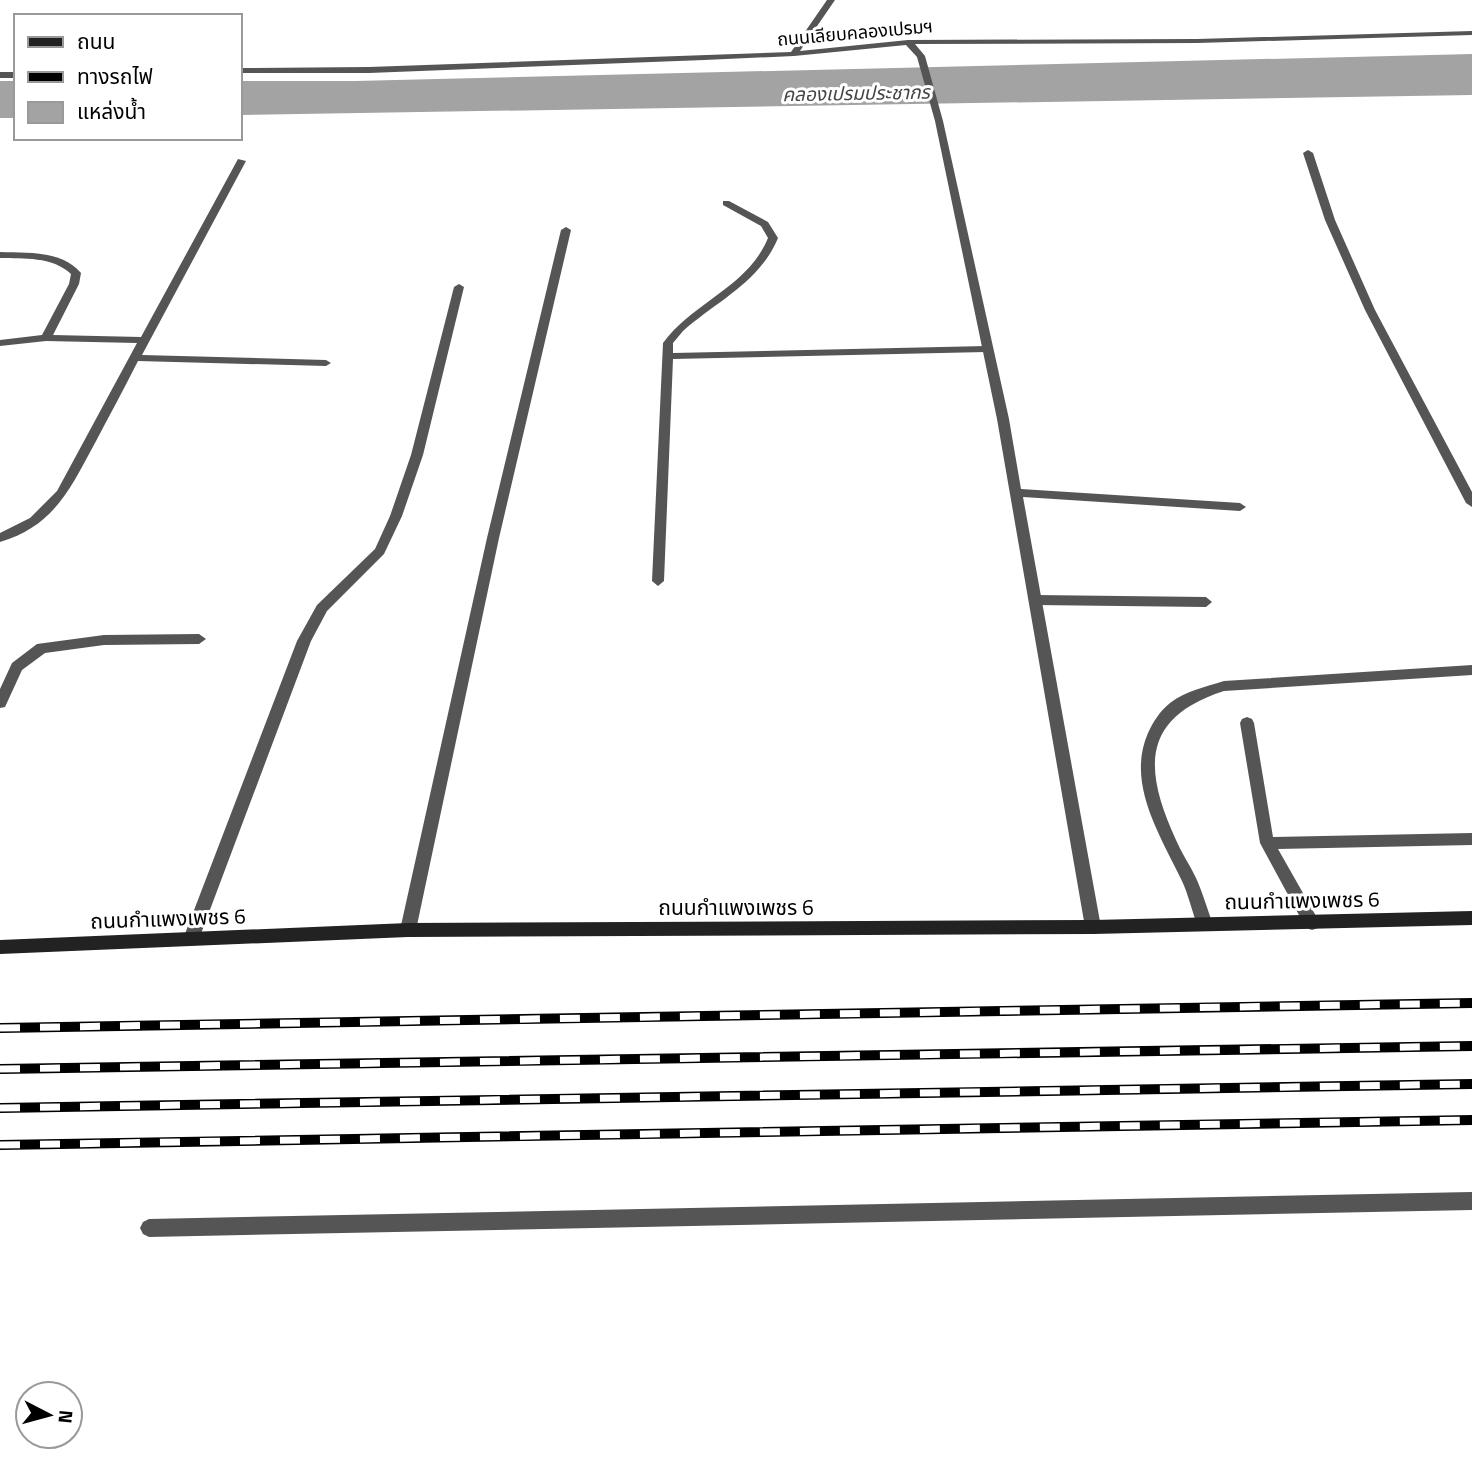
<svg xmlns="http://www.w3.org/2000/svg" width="1472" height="1464" viewBox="0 0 1472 1464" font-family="'Titillium Web','Noto Sans Thai',sans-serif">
  <rect width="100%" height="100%" fill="#fff"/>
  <g fill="#a3a3a3">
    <path d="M1472 54V95L240 115V81H355Z"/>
    <rect x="0" y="81" width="16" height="37"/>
  </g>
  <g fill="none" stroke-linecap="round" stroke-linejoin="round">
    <g fill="#555" fill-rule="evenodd">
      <path d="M238 159 246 161 142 355 326 360 331 363 326 366 138 361C124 389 109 416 95 443 70 489 54 526 0 542V533L30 518 57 491 137 343 46 341 0 346V340L42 335 69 284 71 274C52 256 24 259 0 258V252C28 253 61 250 81 273L79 284 53 335 141 337Z"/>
      <path d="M723 201H729L768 222 778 238C760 282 717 301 683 331L673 343V353L986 346 991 349 986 352 673 359 664 581 658 586 652 581 663 343C693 302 748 287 768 238L761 226 723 205Z"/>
      <path d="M566 227 571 230 499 538 416 930 414 935 408 937 402 935 400 930 487 538 561 230Z"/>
      <path d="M459 284 464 287 423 455 402 516 384 554 327 611 311 641 199 939 197 944 191 946 185 944 183 939 297 641 317 605 375 549 390 516 411 455 454 287Z"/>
      <path d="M1035 595 1206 597 1212 602 1206 607 1035 605 1029 600Z"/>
      <path d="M199 634 206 639 199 644 104 645 45 653 22 670 5 707 0 708V689L12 663 37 644 104 635Z"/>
      <path d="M1247 717 1252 719 1254 723 1273 837 1472 833V845L1278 849 1320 923 1318 928 1312 930 1306 928 1260 843 1240 723 1242 719Z"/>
    </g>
    <g fill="#555" fill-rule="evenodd">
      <path d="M827 0H835L800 51 908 40 1197 39 1472 31V35L1197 43 915 44 925 56 943 121 1009 419 1021 489 1240 503 1246 507 1240 511 1023 497 1101 927 1099 932 1093 934 1087 932 1085 927 997 419 935 121 917 57 906 45 794 56 704 60 369 73H240V68L369 67 791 52Z"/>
      <rect x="0" y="72" width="16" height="6"/>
      <path d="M1308 150 1313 153 1335 220 1375 310 1472 492V507L1466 503 1365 310 1325 220 1303 153Z"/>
      <path d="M1472 665V675L1224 691C1140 718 1144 770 1176 840 1182 854 1190 865 1196 878 1203 893 1207 909 1213 924L1211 929 1205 931 1199 929C1192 913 1189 895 1181 879 1160 835 1126 783 1148 733 1153 722 1160 711 1170 703 1186 691 1205 687 1224 681Z"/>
      <path d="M1472 1192V1210L149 1237 143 1234 140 1228 143 1222 149 1219Z"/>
    </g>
    <path fill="#222" fill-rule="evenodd" d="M1472 911V925L1093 934 408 937 0 954V940L408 923 1093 920Z"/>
    <g stroke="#000" stroke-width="10">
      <g id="rail">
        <path d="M0 1028 1472 1003"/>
        <path d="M0 1069 1472 1046"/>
        <path d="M0 1108 1472 1084"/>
        <path d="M0 1145 1472 1120"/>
      </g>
    </g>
    <use href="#rail" stroke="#fff" stroke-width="7" stroke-dasharray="20" stroke-linecap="butt"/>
  </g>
  <g text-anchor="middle" stroke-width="6" stroke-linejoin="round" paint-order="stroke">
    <g font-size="18" fill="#000" stroke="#fff">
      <text transform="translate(855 33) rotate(-5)" y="6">ถนนเลียบคลองเปรมฯ</text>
    </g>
    <g font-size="19" font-style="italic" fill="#444" stroke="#fff">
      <text transform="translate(856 93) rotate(-1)" y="7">คลองเปรมประชากร</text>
    </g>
    <g font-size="21" fill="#000" stroke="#fff">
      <text transform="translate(1302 901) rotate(-1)" y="7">ถนนกำแพงเพชร 6</text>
      <text x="736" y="915">ถนนกำแพงเพชร 6</text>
      <text transform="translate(168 919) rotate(-2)" y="7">ถนนกำแพงเพชร 6</text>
    </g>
  </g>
  <rect x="14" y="14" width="228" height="126" fill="#ffffff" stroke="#999999" stroke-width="2"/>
  <rect x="28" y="37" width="35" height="10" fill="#222222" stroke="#999999" stroke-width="2"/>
  <text x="77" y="49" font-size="21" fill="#000000">ถนน</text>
  <rect x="28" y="72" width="35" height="10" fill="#000000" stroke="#999999" stroke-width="2"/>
  <text x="77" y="84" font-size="21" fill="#000000">ทางรถไฟ</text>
  <rect x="28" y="102" width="35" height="21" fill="#a3a3a3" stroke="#999999" stroke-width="2"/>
  <text x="77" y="119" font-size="21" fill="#000000">แหล่งน้ำ</text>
  <g transform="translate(49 1415) rotate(96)"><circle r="33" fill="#ffffff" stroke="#999999" stroke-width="2"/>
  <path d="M0-5L12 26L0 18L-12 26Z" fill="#000000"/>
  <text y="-10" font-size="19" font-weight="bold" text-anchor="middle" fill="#000000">N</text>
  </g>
</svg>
